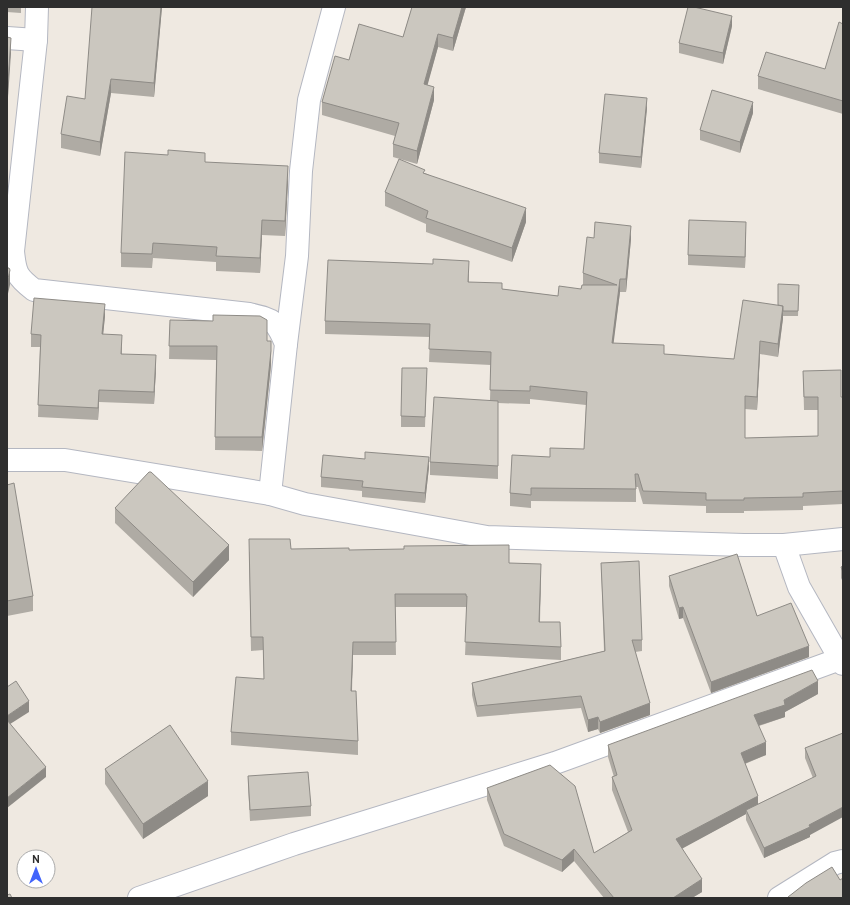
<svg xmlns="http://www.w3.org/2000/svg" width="850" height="905" viewBox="0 0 850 905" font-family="Overpass,sans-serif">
  <rect width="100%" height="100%" fill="#efe9e1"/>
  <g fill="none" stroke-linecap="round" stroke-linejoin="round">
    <g stroke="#b4b7c1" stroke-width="24">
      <g id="minor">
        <path d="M37 7 36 40 13 251C15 273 17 277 34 290L249 314C274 320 276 320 286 344L270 494"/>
        <path d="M7 38 36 40"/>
        <path d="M286 344 297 256 301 171 309 100 334 7"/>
        <path d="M7 460H65L270 494 305 504 487 537 744 545H784L843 539"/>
        <path d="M784 545 799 587 843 664"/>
        <path d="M139 898 294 844 555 763 840 659"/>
        <path d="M779 898 835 863 843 861"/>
      </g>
    </g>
    <use href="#minor" stroke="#fff" stroke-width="22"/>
  </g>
  <g fill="#afaba4">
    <path d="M7 7H21V13L7 12Z"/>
    <path d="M162 7 154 97 111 93 100 156 61 148V134Z"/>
    <path d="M412 7H466L453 51 438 47 427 85 434 100 417 164 393 157V144L395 136 322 115V102L403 37Z"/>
    <path d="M843 24V114L758 89V76L825 69Z"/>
    <path d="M732 26 723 64 679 53V43Z"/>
    <path d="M647 108 641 168 599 163V153Z"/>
    <path d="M753 113 740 153 700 140V130Z"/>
    <path d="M205 162 288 181 285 236 262 235 260 273 216 271V262L153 258 152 268 121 267V253Z"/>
    <path d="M425 173 526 222 512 262 426 232V224L385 206V192Z"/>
    <path d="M746 232 745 268 688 265V255Z"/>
    <path d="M594 238 631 239 626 292H620L613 343 664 354 734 359 778 305 799 285 798 316H783L778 357 760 354 757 410 745 409V438L818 436V410H804L803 371 841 397H843V504L803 506V510L744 511V513H706V506L643 504 638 487H636V502L531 501V508L510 506V493L550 457 584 449 586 405 530 399V404L498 403V479L430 475V462L490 400 491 365 429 362 430 337 325 334V321L469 274V282L502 289 558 296 581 289 583 285V273Z"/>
    <path d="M105 316 103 334 122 347V354L156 368 154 404 99 402 98 420 38 417 40 347H31V334Z"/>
    <path d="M170 320 267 341 271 365 262 451 215 450 216 360 169 359Z"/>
    <path d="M427 368 425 427H401V416Z"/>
    <path d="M429 467 425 503 362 497V491L321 487V477Z"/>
    <path d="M7 485 33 596V611L7 616Z"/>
    <path d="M115 508 229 560 193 597 115 523Z"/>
    <path d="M291 549 349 550 509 563 541 577 540 622 561 647V660L465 655 467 609H466V607H395L396 655H353L352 691 358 741V755L231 745V732L264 679 263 650 251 651 249 552Z"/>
    <path d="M601 563 642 640V651L635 652 650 715 600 733 598 729 588 732 581 708 477 717 472 695V683L604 651Z"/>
    <path d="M843 566V582L841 578V567Z"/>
    <path d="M669 576 757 616 809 657 711 693 683 618 679 619 669 586Z"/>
    <path d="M818 694 785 712V717L759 726 766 755 745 764 758 804 813 778 805 758V748L843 733 810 835V837L764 858 746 820V814L682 848 702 892 692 898H604L574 861 562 872 504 846 487 800V788L594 853 628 832 612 790V777H614L608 757V745Z"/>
    <path d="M105 769 208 796 143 839 105 784Z"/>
    <path d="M248 776 311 806V816L250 821 248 786Z"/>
  </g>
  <g fill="#8e8b86">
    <path d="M161 7H162L154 97V83Z"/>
    <path d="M462 7H466L453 51V38Z"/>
    <path d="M732 16V26L723 64V53Z"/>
    <path d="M438 34V47L424 98V84Z"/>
    <path d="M11 38V53L7 112V97Z"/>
    <path d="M111 79V93L100 156V142Z"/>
    <path d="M434 87V100L417 164V151Z"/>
    <path d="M647 98V108L641 168V157Z"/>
    <path d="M753 102V113L740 153V142Z"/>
    <path d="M288 166V181L285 236V221Z"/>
    <path d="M526 208V222L512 262V248Z"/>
    <path d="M262 220V235L260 273V258Z"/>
    <path d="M746 222V232L745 268V257Z"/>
    <path d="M631 226V239L626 292V279Z"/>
    <path d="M10 270V285L7 298V283Z"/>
    <path d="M620 279V292L612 356V343Z"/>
    <path d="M105 304V316L102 346V334Z"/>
    <path d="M783 306V319L778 357V344Z"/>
    <path d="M271 341V365L262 451V437Z"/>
    <path d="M760 341V354L757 410V397Z"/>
    <path d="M156 355V368L154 404V392Z"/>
    <path d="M99 390V402L98 420V408Z"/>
    <path d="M429 457V467L425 503V493Z"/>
    <path d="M229 545V560L193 597V582Z"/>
    <path d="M541 564V577L539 635V622Z"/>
    <path d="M683 607V618L679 619V608Z"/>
    <path d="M353 642V655L351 704V691Z"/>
    <path d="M809 646V657L711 693V682Z"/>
    <path d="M818 681V694L785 712V717L754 727V715L784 700Z"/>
    <path d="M29 701V712L7 726V716Z"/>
    <path d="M650 703V715L600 733V722Z"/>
    <path d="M598 717V729L588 732V720Z"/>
    <path d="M766 742V755L741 765V753Z"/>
    <path d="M46 767V777L7 808V798Z"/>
    <path d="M208 781V796L143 839V824Z"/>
    <path d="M758 796V808L746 810V814L676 852V839Z"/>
    <path d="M843 807V817L810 835V837L764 858V848Z"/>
    <path d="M574 849V861L562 872V860Z"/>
    <path d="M702 879V892L692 898H673Z"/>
  </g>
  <g fill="#cbc7bf" stroke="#8e8b86">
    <path d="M92 7H161L154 83 111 79 100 142 61 134 67 96 85 99Z"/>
    <path d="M412 7H462L453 38 438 34 424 84 434 87 417 151 393 144 399 123 322 102 335 56 349 60 359 24 403 37Z"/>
    <path d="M688 7H694L732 16 723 53 679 43Z"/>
    <path d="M839 22 843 24V101L758 76 766 52 825 69Z"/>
    <path d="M7 37 11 38 7 97Z"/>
    <path d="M712 90 753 102 740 142 700 130Z"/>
    <path d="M605 94 647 98 641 157 599 153Z"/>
    <path d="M168 150 205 153V162L288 166 285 221 262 220 260 258 216 256 217 247 153 243 152 254 121 253 125 152 168 155Z"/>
    <path d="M399 159 425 170 423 173 526 208 512 248 426 218 428 211 385 192Z"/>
    <path d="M689 220 746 222 745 257 688 255Z"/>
    <path d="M595 222 631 226 626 279H620L612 343 664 345V354L734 359 743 300 783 306 778 344 760 341 757 397 745 396V438L818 436V397H804L803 371 841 370V397H843V491L803 493V497L744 498V500H706V493L643 491 638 474H635L636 489 531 488V495L510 493 512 455 550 457V448L584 449 587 392 530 386V391L490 390 491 352 429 349 430 324 325 321 328 260 433 264V259L469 261 468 282 502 283V289L558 296 559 286 581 289 582 285H617L583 273 587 237 594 238Z"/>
    <path d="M7 268H9L10 270 7 283Z"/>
    <path d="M778 284 799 285 798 311H783V306L778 305Z"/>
    <path d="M34 298 105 304 102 334 122 335 121 354 156 355 154 392 99 390 98 408 38 405 41 335 31 334Z"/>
    <path d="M213 315 260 316 267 320V341H271V351L262 437H215L217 346H169L170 320 213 321Z"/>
    <path d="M402 368H427L425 417 401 416Z"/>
    <path d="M434 397 498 401V466L430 462Z"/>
    <path d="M365 452 429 457 425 493 362 487 363 481 321 477 323 455 365 459Z"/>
    <path d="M149 472H151L229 545 193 582 115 508Z"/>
    <path d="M14 483 33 596 7 601V485Z"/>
    <path d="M249 539H290L291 549 349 548V550L404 549V546L509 545V563L541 564 539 622H560L561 647 465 642 467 596H466V594H395L396 642H353L351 691H356L358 741 231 732 236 677 264 679 263 637H251Z"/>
    <path d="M737 554 757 616 791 603 809 646 711 682 683 607 679 608 669 576Z"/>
    <path d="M639 561 642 640H632L650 703 600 722 598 717 588 720 581 696 477 706 472 683 605 651 601 563Z"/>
    <path d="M843 566V572L841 567Z"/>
    <path d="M812 670 818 681 784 700 785 705 754 715 766 742 741 753 758 796 676 839 702 879 673 898H614L574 849 562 860 504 834 487 788 550 765 575 786 594 853 632 830 612 777 617 775 608 745Z"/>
    <path d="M16 681 29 701 7 716V687Z"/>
    <path d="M7 720 46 767 7 798Z"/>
    <path d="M170 725 208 781 143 824 105 769Z"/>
    <path d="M843 733V807L809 825 810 827 764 848 746 810 816 776 805 748Z"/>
    <path d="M308 772 311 806 250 810 248 776Z"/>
    <path d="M832 867 840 880 843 878V898H788V897L806 883Z"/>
    <path d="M10 894 12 898H7V895Z"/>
  </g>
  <rect width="850" height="905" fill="none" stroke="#2e2e2e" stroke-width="16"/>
  <g transform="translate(36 869)"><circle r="19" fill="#ffffff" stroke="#ababab"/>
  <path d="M0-3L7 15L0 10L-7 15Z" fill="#4264fb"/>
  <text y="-6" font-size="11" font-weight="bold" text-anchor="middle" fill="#2e2e2e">N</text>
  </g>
</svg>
